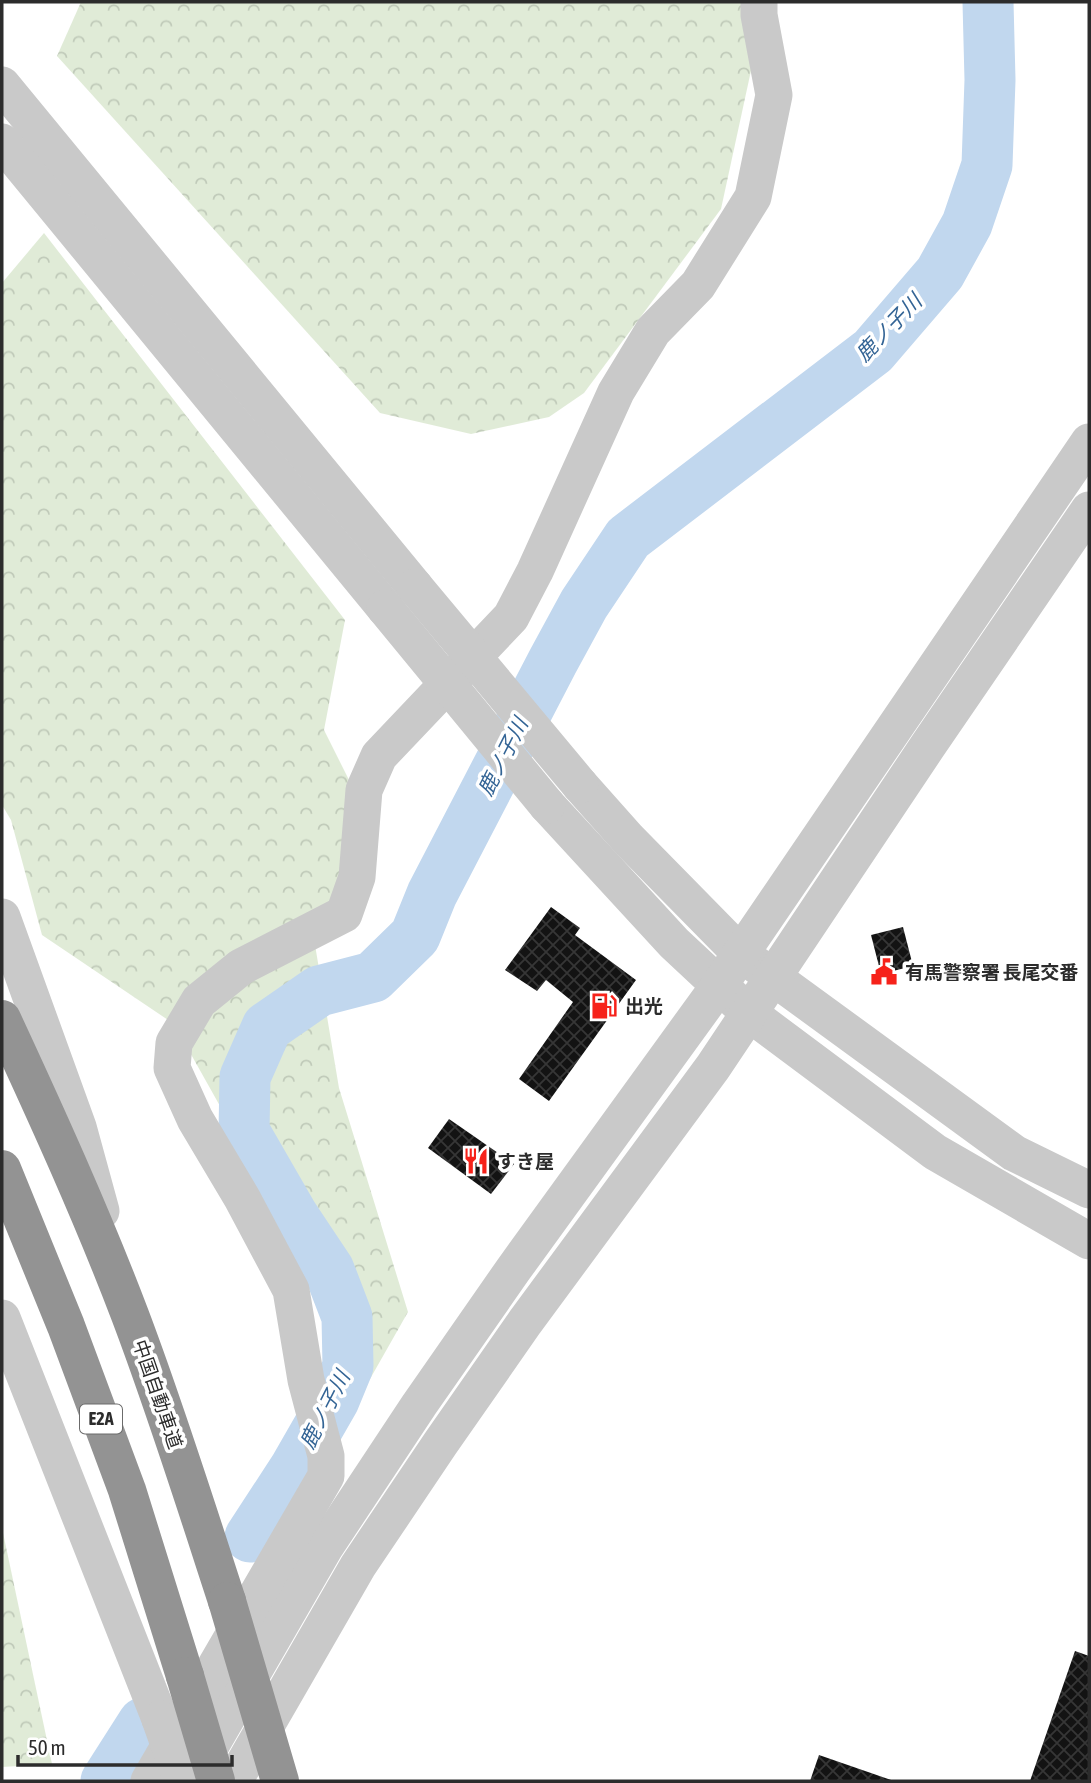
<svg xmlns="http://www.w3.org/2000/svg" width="1091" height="1783" viewBox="0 0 1091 1783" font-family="'Asap Condensed','Noto Sans JP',sans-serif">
  <defs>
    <pattern id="forest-crowns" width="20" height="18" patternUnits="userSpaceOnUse" patternTransform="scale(1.75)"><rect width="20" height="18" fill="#e0ebd7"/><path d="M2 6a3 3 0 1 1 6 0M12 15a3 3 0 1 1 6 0" fill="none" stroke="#c0cab9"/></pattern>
    <pattern id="building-cross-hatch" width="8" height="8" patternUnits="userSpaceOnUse" patternTransform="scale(1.75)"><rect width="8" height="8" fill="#131313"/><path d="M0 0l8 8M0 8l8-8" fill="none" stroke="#363636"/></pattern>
  </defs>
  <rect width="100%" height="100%" fill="#fff"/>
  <g fill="url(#forest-crowns)">
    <path d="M81 2H747L752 66 721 209 584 393 549 417 471 434 380 413 57 56Z"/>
    <path d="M44 233 345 620 324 730 375 832 332 910 311 921 339 1088 408 1312 349 1416 304 1256 174 1024 42 935 11 820 2 805V283Z"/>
    <path d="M2 1528 52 1764 2 1767Z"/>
  </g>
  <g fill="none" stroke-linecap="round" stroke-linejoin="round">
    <g stroke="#c1d7ee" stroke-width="51">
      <path d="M250 1537 295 1468 334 1400 348 1366 347 1317 329 1270 293 1216 244 1131 245 1077 267 1027 319 991 373 977 415 936 432 894 553 661 584 604 628 538 873 351 940 273 967 224 987 165 990 80 988 2"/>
      <path d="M106 1781 143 1723"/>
    </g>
  </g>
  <g fill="url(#building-cross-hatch)">
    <path d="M551 907 580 928 575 935 636 980 549 1101 519 1079 573 1002 546 980 537 991 505 970Z"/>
    <path d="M903 927 913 966 881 974 871 935Z"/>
    <path d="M449 1119 514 1164 491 1194 428 1148Z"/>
    <path d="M1075 1651 1089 1656V1781H1030Z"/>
    <path d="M819 1755 894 1781H810Z"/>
  </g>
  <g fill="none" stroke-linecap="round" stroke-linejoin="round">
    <g stroke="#c9c9c9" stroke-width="37">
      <path d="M2 85 415 587"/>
      <path d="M2 142 385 608"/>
      <path d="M580 785 628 839 740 953 1014 1153 1089 1190"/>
      <path d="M547 805 674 943 750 1014 935 1152 1089 1241"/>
      <path d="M2 917 78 1127 101 1211"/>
      <path d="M2 1318 160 1719"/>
      <path d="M196 1771 325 1547 419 1405 513 1270 718 987 1089 442"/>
      <path d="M149 1781 326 1476V1456L306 1380 291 1290 242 1198 195 1119 172 1068 174 1043 199 1001 241 967 344 914 357 877 364 790 379 756 511 617 535 571 616 392 653 331 698 285 753 197 774 95 759 15V2"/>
      <path d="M234 1781 358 1566 440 1444 525 1322 713 1067 927 747 1089 510"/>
    </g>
    <g stroke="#939393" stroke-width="38">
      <path d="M2 1019C47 1116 92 1215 130 1315 166 1410 196 1506 227 1601"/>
      <path d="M2 1169 66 1326 127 1490 185 1676"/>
    </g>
    <g stroke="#c9c9c9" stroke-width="37">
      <path d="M415 587 580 785"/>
      <path d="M385 608 547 805"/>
      <path d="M160 1719 182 1781"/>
    </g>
    <g stroke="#939393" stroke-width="38">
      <path d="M227 1601 280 1781"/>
      <path d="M185 1676 216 1781"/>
    </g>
  </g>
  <defs>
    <g id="civic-bare" transform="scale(2.1)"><path d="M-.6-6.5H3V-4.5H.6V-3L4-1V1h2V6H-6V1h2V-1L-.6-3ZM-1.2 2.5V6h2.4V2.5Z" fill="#f6221a" stroke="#fff" stroke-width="2.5" paint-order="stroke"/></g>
    <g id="fuel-bare" transform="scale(2.1)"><path d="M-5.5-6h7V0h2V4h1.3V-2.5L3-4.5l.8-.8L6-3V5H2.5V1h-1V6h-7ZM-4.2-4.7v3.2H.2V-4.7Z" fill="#f6221a" stroke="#fff" stroke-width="2.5" paint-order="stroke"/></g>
    <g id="restaurant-bare" transform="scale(2.1)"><path d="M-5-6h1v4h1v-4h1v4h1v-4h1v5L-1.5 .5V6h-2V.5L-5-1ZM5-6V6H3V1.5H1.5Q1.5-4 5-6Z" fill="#f6221a" stroke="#fff" stroke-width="2.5" paint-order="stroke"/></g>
  </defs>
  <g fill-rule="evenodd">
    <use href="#civic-bare" x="884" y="972"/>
    <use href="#fuel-bare" x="604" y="1006"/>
    <use href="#restaurant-bare" x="476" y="1161"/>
  </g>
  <g text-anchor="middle" stroke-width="7" stroke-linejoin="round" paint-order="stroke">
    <rect fill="#fff" stroke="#6b6b6b" stroke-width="2" x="80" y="1404.5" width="42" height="29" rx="5"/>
    <g font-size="18" font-weight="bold" fill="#2c2c2c">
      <text x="101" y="1425">E2A</text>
    </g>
    <g font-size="19" font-weight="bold" fill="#2c2c2c" stroke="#fff" text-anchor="start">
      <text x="905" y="979">有馬警察署 長尾交番</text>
      <text x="625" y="1013">出光</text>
      <text x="497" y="1168">すき屋</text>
    </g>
    <g font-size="19" fill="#2c2c2c" stroke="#fff">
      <text transform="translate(158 1394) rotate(71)" y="7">中国自動車道</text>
    </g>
    <g font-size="21" font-style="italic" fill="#336495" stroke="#fff">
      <text transform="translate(889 328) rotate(-46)" y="7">鹿ノ子川</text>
      <text transform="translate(503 757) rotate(-63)" y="7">鹿ノ子川</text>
      <text transform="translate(325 1410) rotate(-63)" y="7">鹿ノ子川</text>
    </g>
  </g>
  <rect width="1091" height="1783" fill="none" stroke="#2c2c2c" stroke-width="7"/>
  <path d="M18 1755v10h214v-10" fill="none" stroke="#2c2c2c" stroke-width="3.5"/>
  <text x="28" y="1755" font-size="21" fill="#2c2c2c" stroke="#ffffff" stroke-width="5" paint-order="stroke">50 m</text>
</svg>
